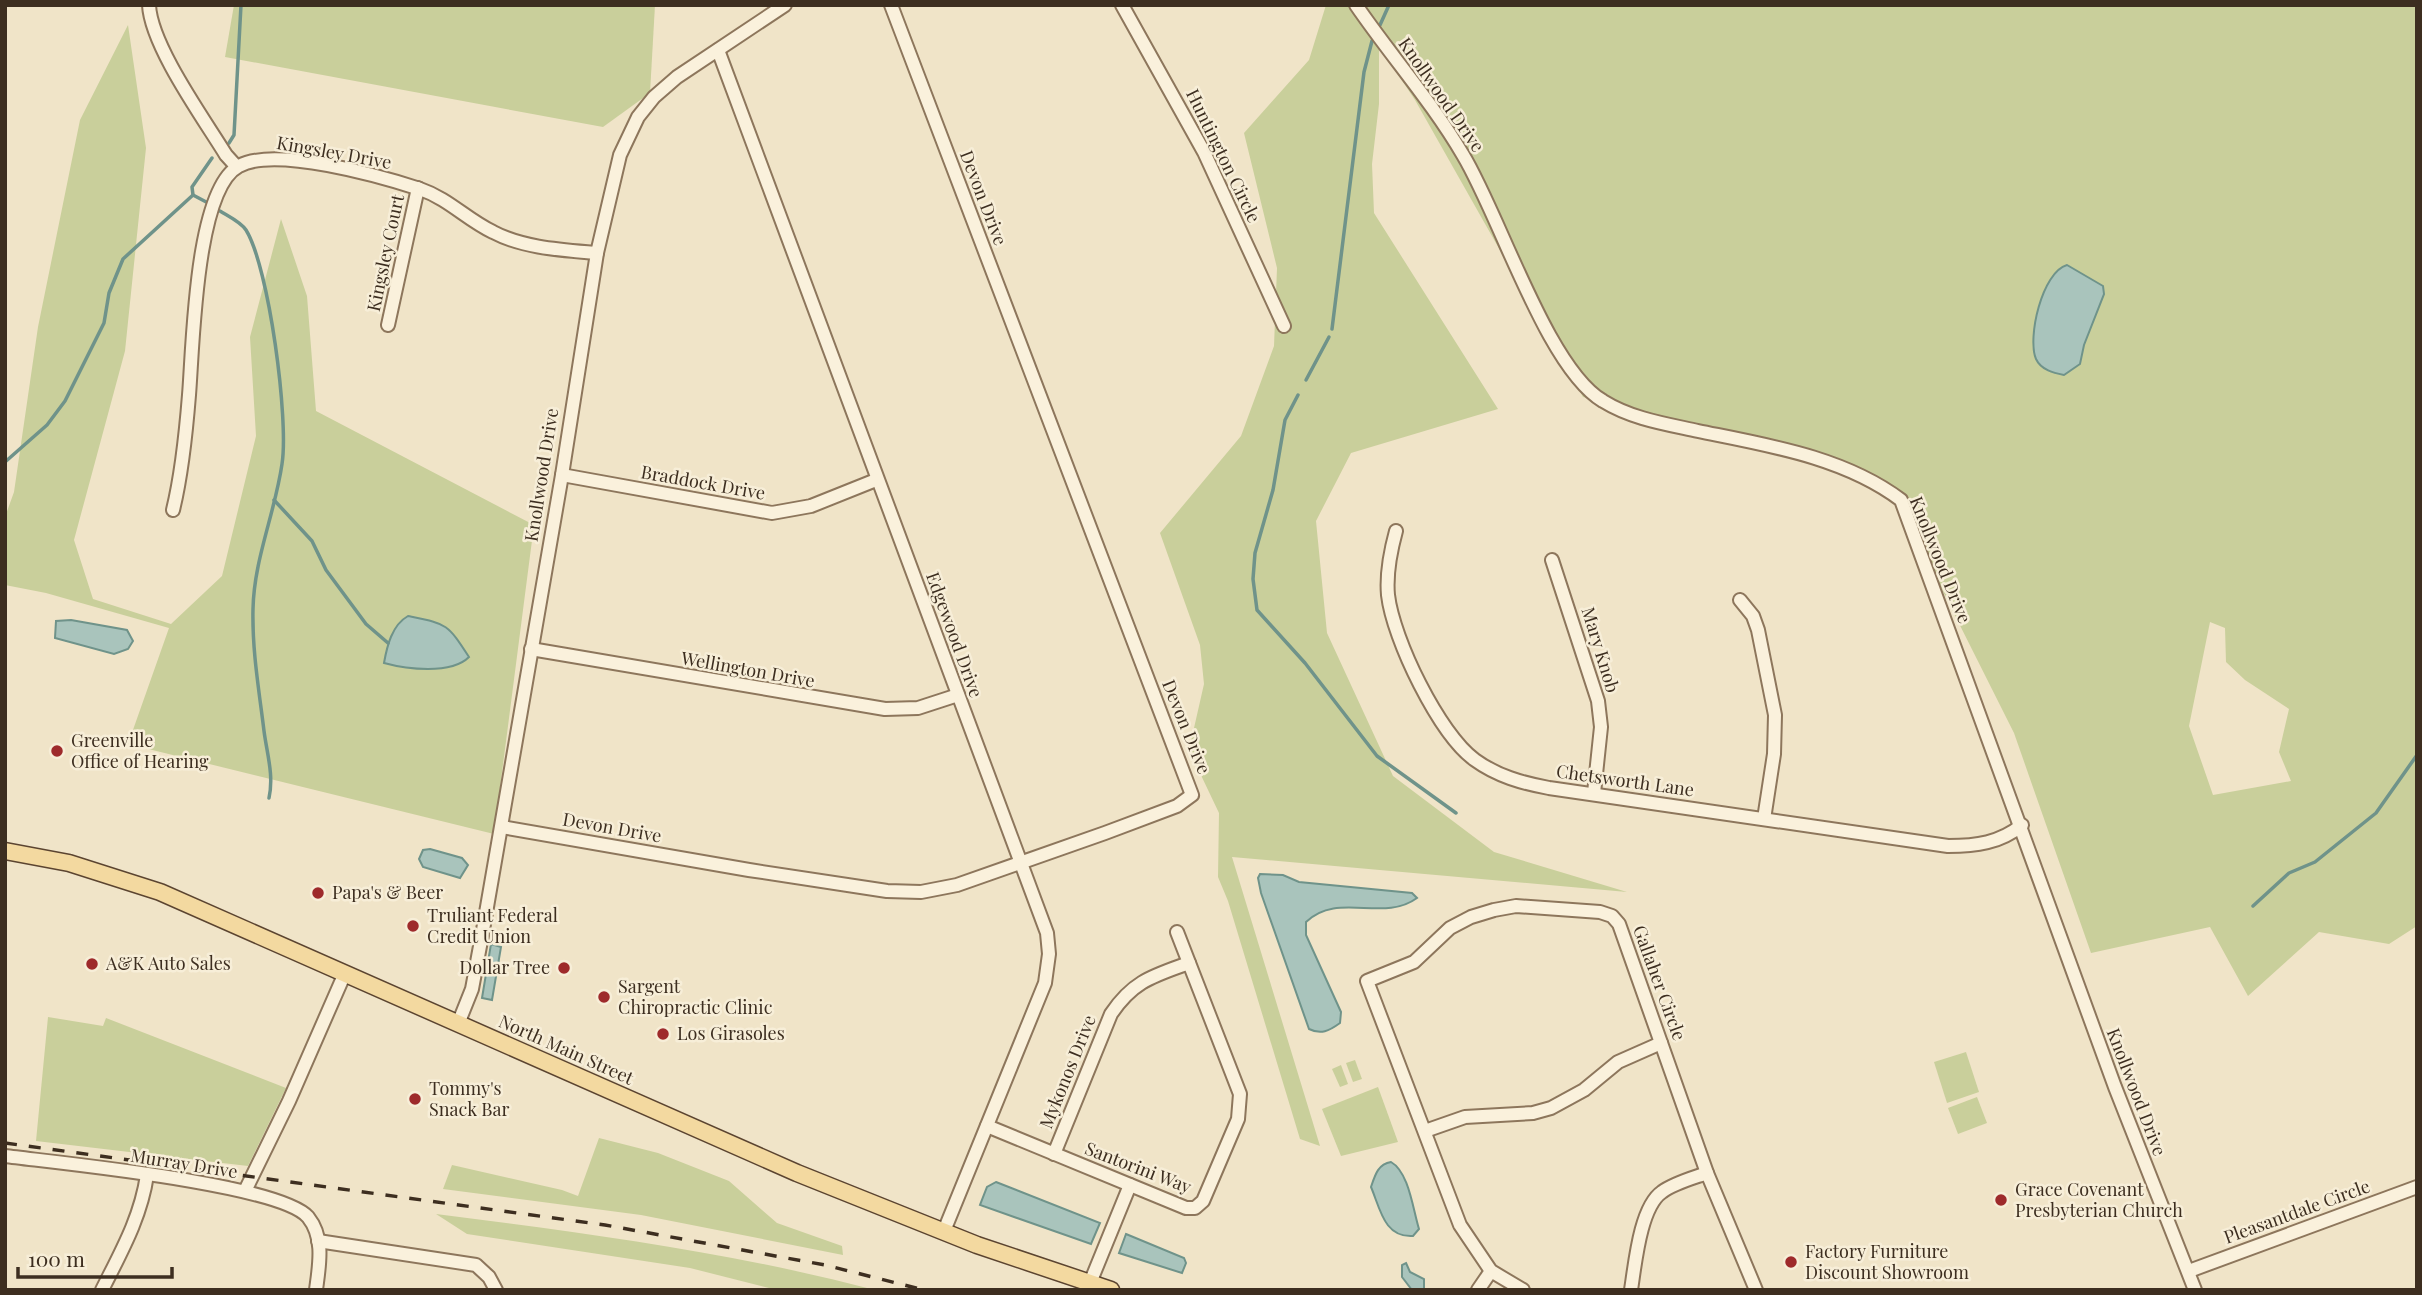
<svg xmlns="http://www.w3.org/2000/svg" width="2422" height="1295" viewBox="0 0 2422 1295" font-family="'Playfair Display',serif">
  <rect width="100%" height="100%" fill="#f0e4c8"/>
  <g fill="#c9cf9b" fill-rule="evenodd">
    <path d="M234 5H655L650 93 603 127 225 57Z"/>
    <path d="M1326 5H2417V926L2389 944 2319 932 2248 996 2210 927 2091 953 2014 733 1893 492 1780 445 1583 397 1415 100 1379 46V104L1372 164 1374 213 1498 409 1351 453 1316 521 1327 633 1393 776 1494 852 1627 892 1232 857 1320 1146 1300 1139 1228 901 1218 877 1219 813 1189 750 1204 684 1200 645 1160 533 1241 436 1274 346 1277 268 1244 133 1309 60ZM2210 622 2225 628 2226 662 2245 680 2289 709 2279 752 2291 781 2213 795 2189 726Z"/>
    <path d="M128 25 146 148 125 351 74 540 93 599 171 624 222 576 256 436 250 337 281 219 307 296 316 411 534 525 494 834 128 744 169 628 46 593 5 585V517L14 492 38 327 80 120Z"/>
    <path d="M48 1017 103 1026 106 1018 286 1088 248 1166 36 1141Z"/>
    <path d="M1966 1052 1979 1092 1947 1103 1934 1062Z"/>
    <path d="M1355 1060 1362 1079 1353 1082 1346 1063Z"/>
    <path d="M1341 1065 1348 1084 1340 1087 1332 1069Z"/>
    <path d="M1378 1087 1398 1142 1341 1156 1322 1109Z"/>
    <path d="M1977 1097 1987 1123 1958 1134 1948 1108Z"/>
    <path d="M599 1138 658 1153 729 1181 777 1223 842 1246 843 1255 641 1215 443 1189 452 1165 562 1190 578 1196Z"/>
    <path d="M436 1214C584 1233 731 1252 875 1290H777L690 1268 467 1234Z"/>
  </g>
  <g fill="#a9c4bc" stroke="#6f938a" stroke-width="2">
    <path d="M2067 265 2103 286 2104 294 2084 345 2080 364 2064 375C2054 373 2041 370 2036 359 2027 338 2042 272 2067 265Z"/>
    <path d="M408 616C447 624 447 623 469 657 451 675 406 669 384 663 387 646 392 625 408 616Z"/>
    <path d="M71 620 127 630 133 641 128 649 114 654 55 638 56 621Z"/>
    <path d="M430 849 462 858 468 865 460 878 423 867 419 859 423 850Z"/>
    <path d="M1260 874 1283 875 1299 882 1412 893 1417 898C1383 923 1338 891 1306 922V935L1341 1012 1340 1023C1329 1031 1321 1035 1309 1029L1261 893 1258 878Z"/>
    <path d="M491 944 501 947 492 1000 482 998Z"/>
    <path d="M1391 1162C1409 1172 1413 1210 1419 1229L1413 1236C1384 1238 1380 1208 1371 1187 1375 1175 1378 1164 1391 1162Z"/>
    <path d="M996 1182 1100 1223 1091 1244 980 1205 987 1187Z"/>
    <path d="M1126 1234 1184 1258 1186 1263 1182 1273 1119 1253Z"/>
    <path d="M1406 1263 1410 1272 1424 1279V1290H1412L1402 1277V1265Z"/>
  </g>
  <g fill="none" stroke-linecap="round" stroke-linejoin="round">
    <g stroke="#6f938a" stroke-width="3.5">
      <path d="M1380 25 1389 5"/>
      <path d="M229 143 234 135 241 5"/>
      <path d="M193 195 210 204"/>
      <path d="M220 211C228 216 241 222 246 230 269 267 289 420 282 464 275 513 254 559 253 609 252 650 259 690 264 731 267 754 274 775 269 798"/>
      <path d="M1332 329 1364 72 1372 41"/>
      <path d="M1306 380 1329 337"/>
      <path d="M1298 395 1285 420 1273 490 1255 553 1253 579 1257 610 1305 663 1377 756 1456 813"/>
      <path d="M5 462 47 425 65 401 104 323 109 293 123 259 193 195 192 187 212 158"/>
      <path d="M274 500 312 541 326 570 366 624 388 643"/>
      <path d="M2253 906 2289 873 2315 862 2376 813 2417 755"/>
    </g>
    <g stroke="#8d765c" stroke-width="16">
      <g id="minor">
        <path d="M149 5C151 46 204 119 226 155L236 166"/>
        <path d="M1122 5 1204 152 1284 326"/>
        <path d="M1356 5C1391 56 1432 102 1463 155 1500 216 1547 368 1603 401 1632 419 1666 424 1698 431 1767 445 1844 457 1901 500L2115 1087 2195 1290"/>
        <path d="M718 50 1047 933 1049 954 1045 983 944 1231"/>
        <path d="M388 325 418 188"/>
        <path d="M562 475 772 513 811 506 876 480"/>
        <path d="M173 510C182 473 186 433 189 395 193 348 195 189 239 166 275 146 380 176 420 189 449 199 466 219 493 232 523 248 563 250 597 253"/>
        <path d="M1396 531C1390 553 1386 573 1388 595 1393 639 1439 734 1475 760 1497 776 1522 783 1549 788L1948 846C1976 846 2000 843 2022 825"/>
        <path d="M1552 560 1598 701 1601 727 1594 793"/>
        <path d="M1740 600 1753 616 1758 630 1775 715 1774 754 1764 819"/>
        <path d="M531 649 885 709 918 708 958 695"/>
        <path d="M502 827 749 870 887 891 921 892 957 885 1105 833 1177 806 1192 795 891 5"/>
        <path d="M458 1024 472 989 483 930 562 475 597 253 620 155 638 117 654 97 677 77 785 5"/>
        <path d="M987 1126 1186 1208H1195L1203 1201 1238 1119 1240 1094 1177 932"/>
        <path d="M1425 1131 1465 1117 1533 1113 1551 1108 1584 1090 1618 1062 1661 1043"/>
        <path d="M1054 1154 1111 1014C1133 981 1153 976 1189 963"/>
        <path d="M5 1156C59 1163 279 1184 308 1217 325 1238 319 1266 316 1290"/>
        <path d="M245 1191 289 1101 345 973"/>
        <path d="M318 1241 476 1265 489 1277 496 1290"/>
        <path d="M2189 1271 2417 1187"/>
        <path d="M1090 1283 1130 1185"/>
        <path d="M102 1290C121 1252 141 1217 147 1175"/>
        <path d="M1478 1290 1491 1271"/>
        <path d="M1523 1290 1491 1271 1460 1225 1367 981 1414 962 1450 928 1471 917 1494 910 1516 906 1600 912 1612 916 1619 924 1707 1173 1756 1290"/>
        <path d="M1631 1290C1635 1265 1640 1207 1662 1192 1674 1183 1693 1178 1707 1173"/>
      </g>
    </g>
    <g stroke="#5b4430" stroke-width="19">
      <path id="major" d="M5 851 69 863 160 892 797 1173 977 1245 1111 1290"/>
    </g>
    <use href="#minor" stroke="#faf1dc" stroke-width="12"/>
    <use href="#major" stroke="#f3d9a0" stroke-width="16"/>
    <path stroke="#3d2e20" stroke-width="3.5" stroke-dasharray="12 12" stroke-linecap="butt" d="M5 1143 605 1225 825 1265 924 1290"/>
  </g>
  <g fill="#9e2a2b" stroke="#f7eed8" stroke-width="2.5">
    <circle cx="57" cy="751" r="7"/>
    <circle cx="318" cy="893" r="7"/>
    <circle cx="413" cy="926" r="7"/>
    <circle cx="92" cy="964" r="7"/>
    <circle cx="564" cy="968" r="7"/>
    <circle cx="604" cy="997" r="7"/>
    <circle cx="663" cy="1034" r="7"/>
    <circle cx="415" cy="1099" r="7"/>
    <circle cx="2001" cy="1200" r="7"/>
    <circle cx="1791" cy="1262" r="7"/>
  </g>
  <g text-anchor="middle" stroke-width="5" stroke-linejoin="round" paint-order="stroke">
    <g font-size="18" fill="#3d2e20" stroke="#f7eed8">
      <text transform="translate(1441 95) rotate(55)" y="6">Knollwood Drive</text>
      <text transform="translate(334 153) rotate(10)" y="6">Kingsley Drive</text>
      <text transform="translate(1223 156) rotate(64)" y="6">Huntington Circle</text>
      <text transform="translate(983 198) rotate(69)" y="6">Devon Drive</text>
      <text transform="translate(386 253) rotate(-78)" y="6">Kingsley Court</text>
      <text transform="translate(542 475) rotate(-81)" y="6">Knollwood Drive</text>
      <text transform="translate(703 483) rotate(10)" y="6">Braddock Drive</text>
      <text transform="translate(1940 560) rotate(68)" y="6">Knollwood Drive</text>
      <text transform="translate(954 635) rotate(70)" y="6">Edgewood Drive</text>
      <text transform="translate(1600 650) rotate(73)" y="6">Mary Knob</text>
      <text transform="translate(748 670) rotate(10)" y="6">Wellington Drive</text>
      <text transform="translate(1186 727) rotate(68)" y="6">Devon Drive</text>
      <text transform="translate(1625 781) rotate(8)" y="6">Chetsworth Lane</text>
      <text transform="translate(612 828) rotate(10)" y="6">Devon Drive</text>
      <text transform="translate(1659 983) rotate(70)" y="6">Gallaher Circle</text>
      <text transform="translate(566 1050) rotate(24)" y="6">North Main Street</text>
      <text transform="translate(1068 1072) rotate(-68)" y="6">Mykonos Drive</text>
      <text transform="translate(2136 1092) rotate(69)" y="6">Knollwood Drive</text>
      <text transform="translate(184 1164) rotate(9)" y="6">Murray Drive</text>
      <text transform="translate(1138 1168) rotate(21)" y="6">Santorini Way</text>
      <text transform="translate(2297 1212) rotate(-20)" y="6">Pleasantdale Circle</text>
    </g>
    <g font-size="18" fill="#3d2e20" stroke="#f7eed8" text-anchor="start">
      <text x="71" y="747">Greenville<tspan x="71" dy="21">Office of Hearing</tspan></text>
      <text x="332" y="899">Papa's &amp; Beer</text>
      <text x="427" y="922">Truliant Federal<tspan x="427" dy="21">Credit Union</tspan></text>
      <text x="106" y="970">A&amp;K Auto Sales</text>
      <text x="550" y="974" text-anchor="end">Dollar Tree</text>
      <text x="618" y="993">Sargent<tspan x="618" dy="21">Chiropractic Clinic</tspan></text>
      <text x="677" y="1040">Los Girasoles</text>
      <text x="429" y="1095">Tommy's<tspan x="429" dy="21">Snack Bar</tspan></text>
      <text x="2015" y="1196">Grace Covenant<tspan x="2015" dy="21">Presbyterian Church</tspan></text>
      <text x="1805" y="1258">Factory Furniture<tspan x="1805" dy="21">Discount Showroom</tspan></text>
    </g>
  </g>
  <rect width="2422" height="1295" fill="none" stroke="#3d2e20" stroke-width="14"/>
  <path d="M18 1267v10h154v-10" fill="none" stroke="#3d2e20" stroke-width="3.5"/>
  <text x="28" y="1267" font-size="21" fill="#3d2e20" stroke="#f7eed8" stroke-width="5" paint-order="stroke">100 m</text>
</svg>
